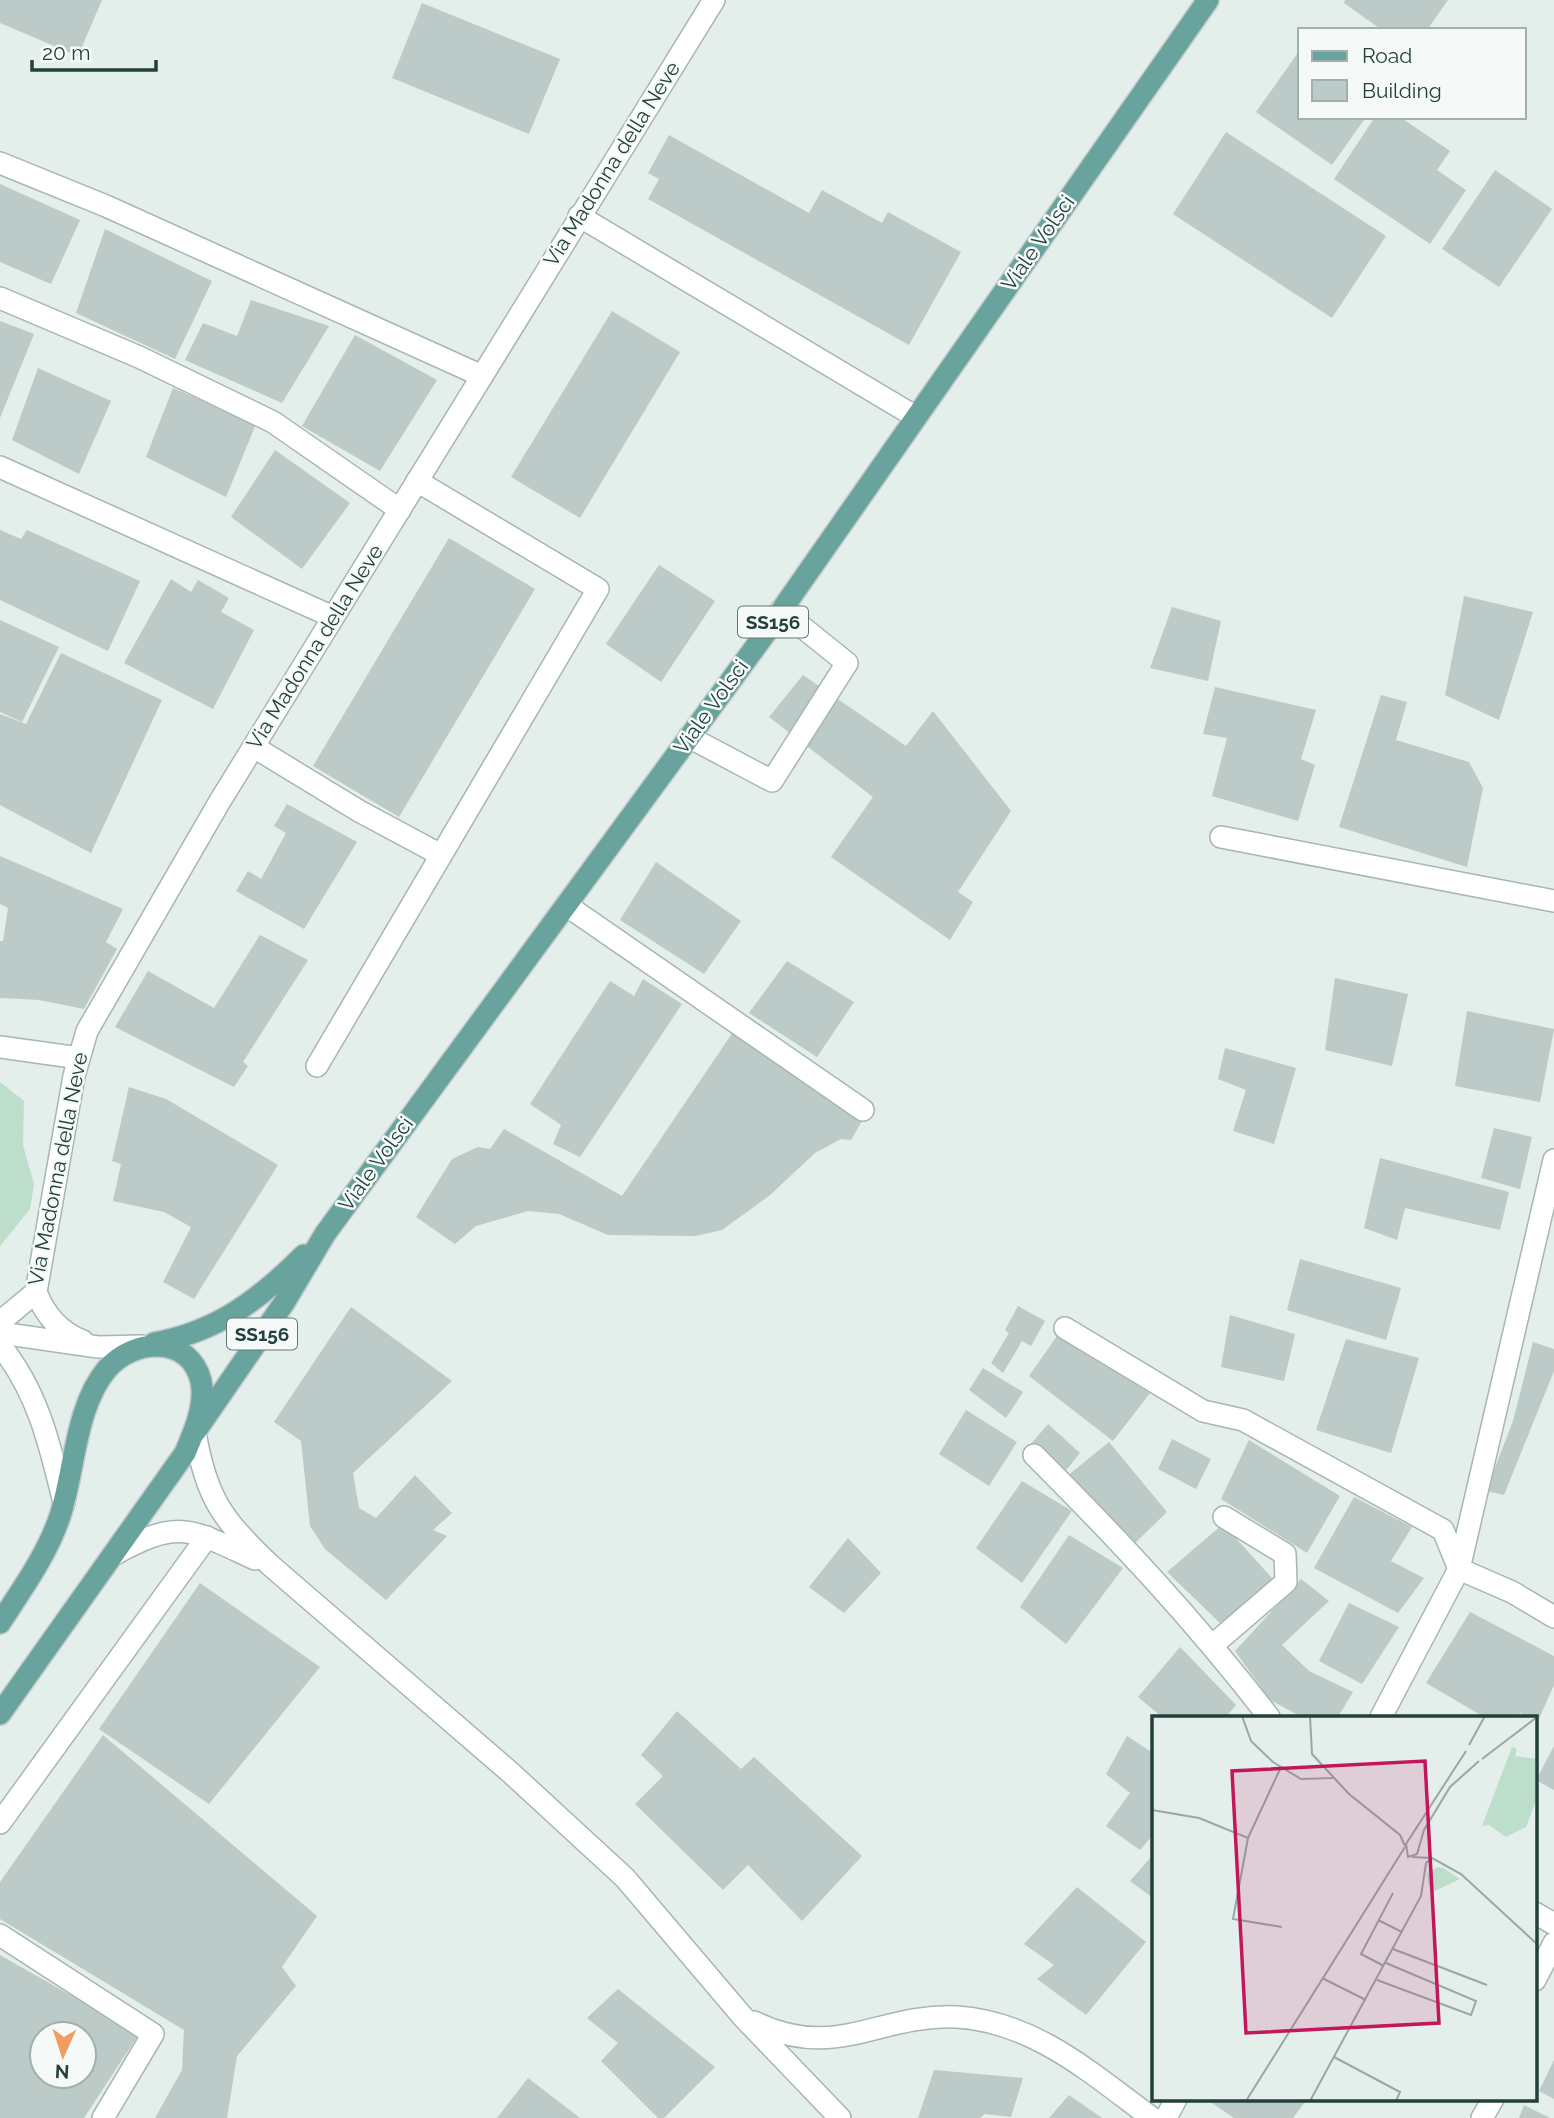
<svg xmlns="http://www.w3.org/2000/svg" width="1554" height="2118" viewBox="0 0 1554 2118" font-family="Raleway,sans-serif">
  <rect width="100%" height="100%" fill="#e4eeeb"/>
  <path fill="#bedecc" d="M0 1082 24 1101 23 1145 34 1184 30 1209 0 1246Z"/>
  <g fill="#bccbc8" fill-rule="evenodd">
    <path d="M0 0H102L78 56 0 23Z"/>
    <path d="M1345 0H1448L1427 30H1382L1344 3Z"/>
    <path d="M422 3 560 59 529 134 392 78Z"/>
    <path d="M1300 50V117H1366L1332 165 1256 112Z"/>
    <path d="M1375 117H1400L1450 151 1437 170 1466 190 1430 244 1334 179Z"/>
    <path d="M1226 132 1386 236 1332 318 1173 214Z"/>
    <path d="M669 135 809 213 822 190 882 223 888 212 961 252 909 345 648 199 659 179 648 173Z"/>
    <path d="M1495 170 1552 209 1499 287 1442 249Z"/>
    <path d="M0 184 80 220 51 284 0 262Z"/>
    <path d="M105 229 212 281 175 359 76 313Z"/>
    <path d="M251 300 329 326 282 403 185 360 203 323 237 336Z"/>
    <path d="M612 311 680 352 580 518 511 477Z"/>
    <path d="M0 321 34 334 0 418Z"/>
    <path d="M355 335 437 380 380 471 302 426Z"/>
    <path d="M38 368 111 401 79 474 12 440Z"/>
    <path d="M173 388 256 424 226 497 146 457Z"/>
    <path d="M275 450 350 503 302 569 231 517Z"/>
    <path d="M0 530 21 539 27 530 140 581 108 651 0 600Z"/>
    <path d="M449 538 535 589 399 817 313 766Z"/>
    <path d="M659 565 715 601 661 682 606 644Z"/>
    <path d="M171 579 191 592 198 580 229 598 221 612 254 630 213 709 124 663Z"/>
    <path d="M1464 596 1533 612 1499 720 1445 695Z"/>
    <path d="M1172 607 1221 621 1208 681 1150 668Z"/>
    <path d="M0 620 59 647 22 722 0 712Z"/>
    <path d="M61 653 162 700 91 853 0 805V714L26 724Z"/>
    <path d="M803 675 906 746 933 711 1011 811 958 892 973 902 950 940 831 857 873 797 769 717Z"/>
    <path d="M1215 687 1316 710 1301 759 1315 765 1298 821 1212 796 1227 738 1203 734Z"/>
    <path d="M1381 695 1407 702 1396 740 1469 762 1483 788 1467 867 1339 827Z"/>
    <path d="M287 804 357 842 304 929 236 891 248 871 261 879 286 833 274 826Z"/>
    <path d="M0 856 123 909 106 942 117 949 84 1009 39 1000 0 998V941H3L8 908 0 904Z"/>
    <path d="M656 862 741 921 704 974 620 920Z"/>
    <path d="M260 935 308 960 243 1062 248 1066 234 1087 115 1027 148 971 214 1008Z"/>
    <path d="M787 961 854 1002 817 1057 749 1013Z"/>
    <path d="M1335 978 1408 994 1392 1066 1325 1050Z"/>
    <path d="M643 979 682 1004 580 1157 553 1144 561 1125 530 1104 610 981 634 996Z"/>
    <path d="M1467 1011 1554 1029 1540 1102 1455 1086Z"/>
    <path d="M733 1032 862 1121 851 1140 841 1139 815 1153 769 1196 722 1230 695 1236 608 1235 559 1214 528 1211 476 1226 455 1244 416 1217 452 1159 478 1147 490 1149 504 1129 622 1196Z"/>
    <path d="M1225 1048 1296 1068 1274 1144 1233 1131 1246 1090 1218 1079Z"/>
    <path d="M129 1087 166 1099 278 1165 194 1299 163 1282 191 1227 164 1212 113 1201 121 1164 112 1161Z"/>
    <path d="M1494 1128 1532 1137 1520 1189 1481 1178Z"/>
    <path d="M1380 1158 1509 1192 1500 1230 1405 1208 1397 1240 1364 1228Z"/>
    <path d="M1300 1259 1401 1288 1386 1340 1287 1310Z"/>
    <path d="M1018 1306 1045 1321 1031 1346 1022 1341 1003 1373 991 1363 1009 1333 1005 1330Z"/>
    <path d="M351 1307 452 1381 353 1473 359 1508 376 1518 415 1475 452 1513 433 1530 447 1536 386 1600 325 1549 310 1526 301 1441 274 1422Z"/>
    <path d="M1230 1315 1295 1334 1284 1381 1221 1367Z"/>
    <path d="M1057 1336 1150 1393 1113 1441 1029 1376Z"/>
    <path d="M1346 1339 1419 1358 1391 1453 1316 1430Z"/>
    <path d="M1533 1342 1554 1349V1371L1504 1495 1486 1491 1513 1421Z"/>
    <path d="M983 1368 1023 1392 1006 1418 969 1390Z"/>
    <path d="M966 1410 1017 1442 989 1486 939 1454Z"/>
    <path d="M1048 1424 1080 1453 1063 1474 1030 1445Z"/>
    <path d="M1172 1439 1211 1459 1196 1489 1158 1469Z"/>
    <path d="M1249 1440 1340 1496 1307 1553 1221 1499Z"/>
    <path d="M1109 1442 1167 1512 1134 1544 1066 1477Z"/>
    <path d="M1022 1481 1072 1511 1022 1583 976 1548Z"/>
    <path d="M1354 1497 1412 1527 1391 1561 1424 1578 1398 1613 1314 1568Z"/>
    <path d="M1223 1524 1273 1579 1221 1624 1167 1572Z"/>
    <path d="M1069 1535 1123 1568 1066 1644 1020 1607Z"/>
    <path d="M848 1538 881 1573 844 1613 809 1587Z"/>
    <path d="M1301 1579 1329 1601 1282 1645 1309 1671 1353 1692 1338 1717H1302L1270 1700 1235 1651Z"/>
    <path d="M200 1583 320 1667 209 1804 99 1729Z"/>
    <path d="M1349 1603 1399 1627 1362 1684 1319 1661Z"/>
    <path d="M1470 1612 1554 1656V1685L1538 1721 1520 1713 1518 1717H1484L1426 1683Z"/>
    <path d="M1180 1647 1236 1705 1226 1717H1162L1138 1697Z"/>
    <path d="M677 1711 741 1769 754 1757 862 1856 802 1921 748 1865 723 1890 635 1804 663 1776 641 1755Z"/>
    <path d="M103 1735 317 1916 282 1967 296 1986 237 2056 227 2118H155L182 2070 184 2030 0 1919V1882Z"/>
    <path d="M1127 1736 1153 1753V1835L1140 1850 1106 1826 1130 1793 1106 1774Z"/>
    <path d="M1554 1746V1790L1536 1780Z"/>
    <path d="M1153 1855V1898L1130 1881Z"/>
    <path d="M1077 1887 1146 1942 1086 2015 1037 1979 1054 1965 1024 1944Z"/>
    <path d="M0 1955 139 2034 84 2118H0ZM42 2034H84V2076H42Z"/>
    <path d="M618 1989 715 2067 664 2118H658L601 2061 618 2043 587 2018Z"/>
    <path d="M1554 2060V2099L1539 2091Z"/>
    <path d="M934 2070 1023 2078 1011 2117 985 2114 980 2118H918Z"/>
    <path d="M528 2078 580 2118H497Z"/>
    <path d="M1069 2095 1102 2118H1049Z"/>
    <path d="M1206 2099H1307L1293 2118H1234Z"/>
    <path d="M1524 2105 1550 2118H1519Z"/>
  </g>
  <g fill="none" stroke-linecap="round" stroke-linejoin="round">
    <g stroke="#a6b6b3" stroke-width="24">
      <g id="service">
        <path d="M689 737 772 781 847 663 781 610"/>
        <path d="M566 905 863 1110"/>
        <path d="M0 1047 79 1058"/>
        <path d="M1065 1328 1203 1411 1243 1420 1443 1530 1459 1569"/>
        <path d="M1034 1455C1120 1541 1195 1621 1269 1717"/>
        <path d="M1214 1644 1286 1582 1285 1554 1224 1517"/>
        <path d="M0 1823 207 1537"/>
        <path d="M1535 1913 1554 1924"/>
        <path d="M0 1935 153 2034 103 2118"/>
        <path d="M1535 1980 1554 1943"/>
        <path d="M1482 2118 1493 2099"/>
      </g>
    </g>
    <g stroke="#a6b6b3" stroke-width="24">
      <g id="minor">
        <path d="M0 163 106 206 482 376"/>
        <path d="M579 216 916 417"/>
        <path d="M0 298 139 357 273 422 400 510"/>
        <path d="M0 467 333 617"/>
        <path d="M254 747 359 811 441 855"/>
        <path d="M1221 837 1554 901"/>
        <path d="M317 1066 598 589 417 481"/>
        <path d="M0 1322 36 1292 74 1076 87 1031 220 801 714 0"/>
        <path d="M195 1432C206 1498 222 1519 270 1565L511 1773 625 1878 743 2017 840 2118"/>
        <path d="M113 1555C180 1518 189 1529 255 1559"/>
        <path d="M1459 1569 1554 1160"/>
        <path d="M1381 1717 1459 1569 1512 1592 1554 1617"/>
        <path d="M754 2022C835 2062 880 2013 957 2017 1035 2022 1092 2074 1152 2118"/>
        <path d="M1166 2118 1176 2099"/>
      </g>
    </g>
    <g stroke="#a6b6b3" stroke-width="24">
      <g id="tertiary">
        <path d="M36 1292C45 1315 59 1332 83 1341"/>
        <path d="M0 1333 98 1347 142 1346"/>
        <path d="M0 1345C38 1392 50 1445 64 1503"/>
      </g>
    </g>
    <g stroke="#c1cac9" stroke-width="24">
      <g id="primary">
        <path d="M154 1343C217 1332 260 1299 304 1255"/>
        <path d="M195 1432 284 1303 325 1234 762 638 1208 0"/>
        <path d="M0 1623C22 1589 47 1555 60 1516 75 1470 75 1407 107 1369 134 1338 189 1335 201 1381 206 1405 194 1432 185 1453L0 1714"/>
      </g>
    </g>
    <use href="#service" stroke="#fff" stroke-width="21"/>
    <use href="#minor" stroke="#fff" stroke-width="21"/>
    <use href="#tertiary" stroke="#fff" stroke-width="21"/>
    <use href="#primary" stroke="#69a39e" stroke-width="21"/>
  </g>
  <g text-anchor="middle" stroke-width="5" stroke-linejoin="round" paint-order="stroke">
    <g fill="#f5faf8" stroke="#627875" stroke-width="2">
      <rect x="738" y="606.5" width="70" height="31" rx="5"/>
      <rect x="227" y="1318.5" width="70" height="31" rx="5"/>
    </g>
    <g font-size="19" font-weight="bold" fill="#23403d">
      <text x="773" y="629">SS156</text>
      <text x="262" y="1341">SS156</text>
    </g>
    <g font-size="21" fill="#23403d" stroke="#f5faf8">
      <text transform="translate(612 164) rotate(-58)" y="7">Via Madonna della Neve</text>
      <text transform="translate(1038 243) rotate(-55)" y="7">Viale Volsci</text>
      <text transform="translate(315 647) rotate(-58)" y="7">Via Madonna della Neve</text>
      <text transform="translate(711 707) rotate(-54)" y="7">Viale Volsci</text>
      <text transform="translate(376 1164) rotate(-54)" y="7">Viale Volsci</text>
      <text transform="translate(58 1169) rotate(-79)" y="7">Via Madonna della Neve</text>
    </g>
  </g>
  <g transform="translate(1152 1716)">
    <rect width="385" height="385" fill="#e4eeeb"/>
    <path d="M360 31 365 33 363 40 385 43V82L374 111 354 121 337 109 330 110ZM285 151 291 152 308 163 283 175 277 171 275 158Z" fill="#bedecc"/>
    <path fill="none" stroke="#97a8a5" stroke-width="2" d="M90 0 99 25 121 46 149 63 181 62M158 0 160 38 197 78 248 119 253 130M317 29 333 0M314 35 254 128 256 141 265 138 272 114 298 71 327 45M330 43 385 1M0 94 47 102 96 122 129 51M96 122 81 203 130 211M260 141 280 142 309 158 385 228M226 204 250 216M241 233 335 269M232 250 209 238 241 177M170 262 214 284M225 264 319 299 324 285 234 247M182 341 248 376 244 385M94 385 253 131M158 385 269 180 274 147 280 142"/>
    <path fill="#c2185b" fill-opacity="0.15" stroke="#c2185b" stroke-width="3.5" d="M273 45 287 307 94 317 80 55Z"/>
    <rect width="385" height="385" fill="none" stroke="#23403d" stroke-width="3.5"/>
  </g>
  <rect x="1298" y="28" width="228" height="91" fill="#f5faf8" stroke="#a1b0ad" stroke-width="2"/>
  <rect x="1312" y="51" width="35" height="10" fill="#69a39e" stroke="#a1b0ad" stroke-width="2"/>
  <text x="1362" y="63" font-size="21" fill="#23403d">Road</text>
  <rect x="1312" y="80" width="35" height="21" fill="#bccbc8" stroke="#a1b0ad" stroke-width="2"/>
  <text x="1362" y="98" font-size="21" fill="#23403d">Building</text>
  <g transform="translate(63 2055) rotate(183)"><circle r="33" fill="#f5faf8" stroke="#a1b0ad" stroke-width="2"/>
  <path d="M0-5L12 26L0 18L-12 26Z" fill="#f19d5f"/>
  <text y="-10" font-size="19" font-weight="bold" text-anchor="middle" fill="#23403d">N</text>
  </g>
  <path d="M32 60v10h124v-10" fill="none" stroke="#23403d" stroke-width="3.5"/>
  <text x="42" y="60" font-size="21" fill="#23403d" stroke="#f5faf8" stroke-width="5" paint-order="stroke">20 m</text>
</svg>
